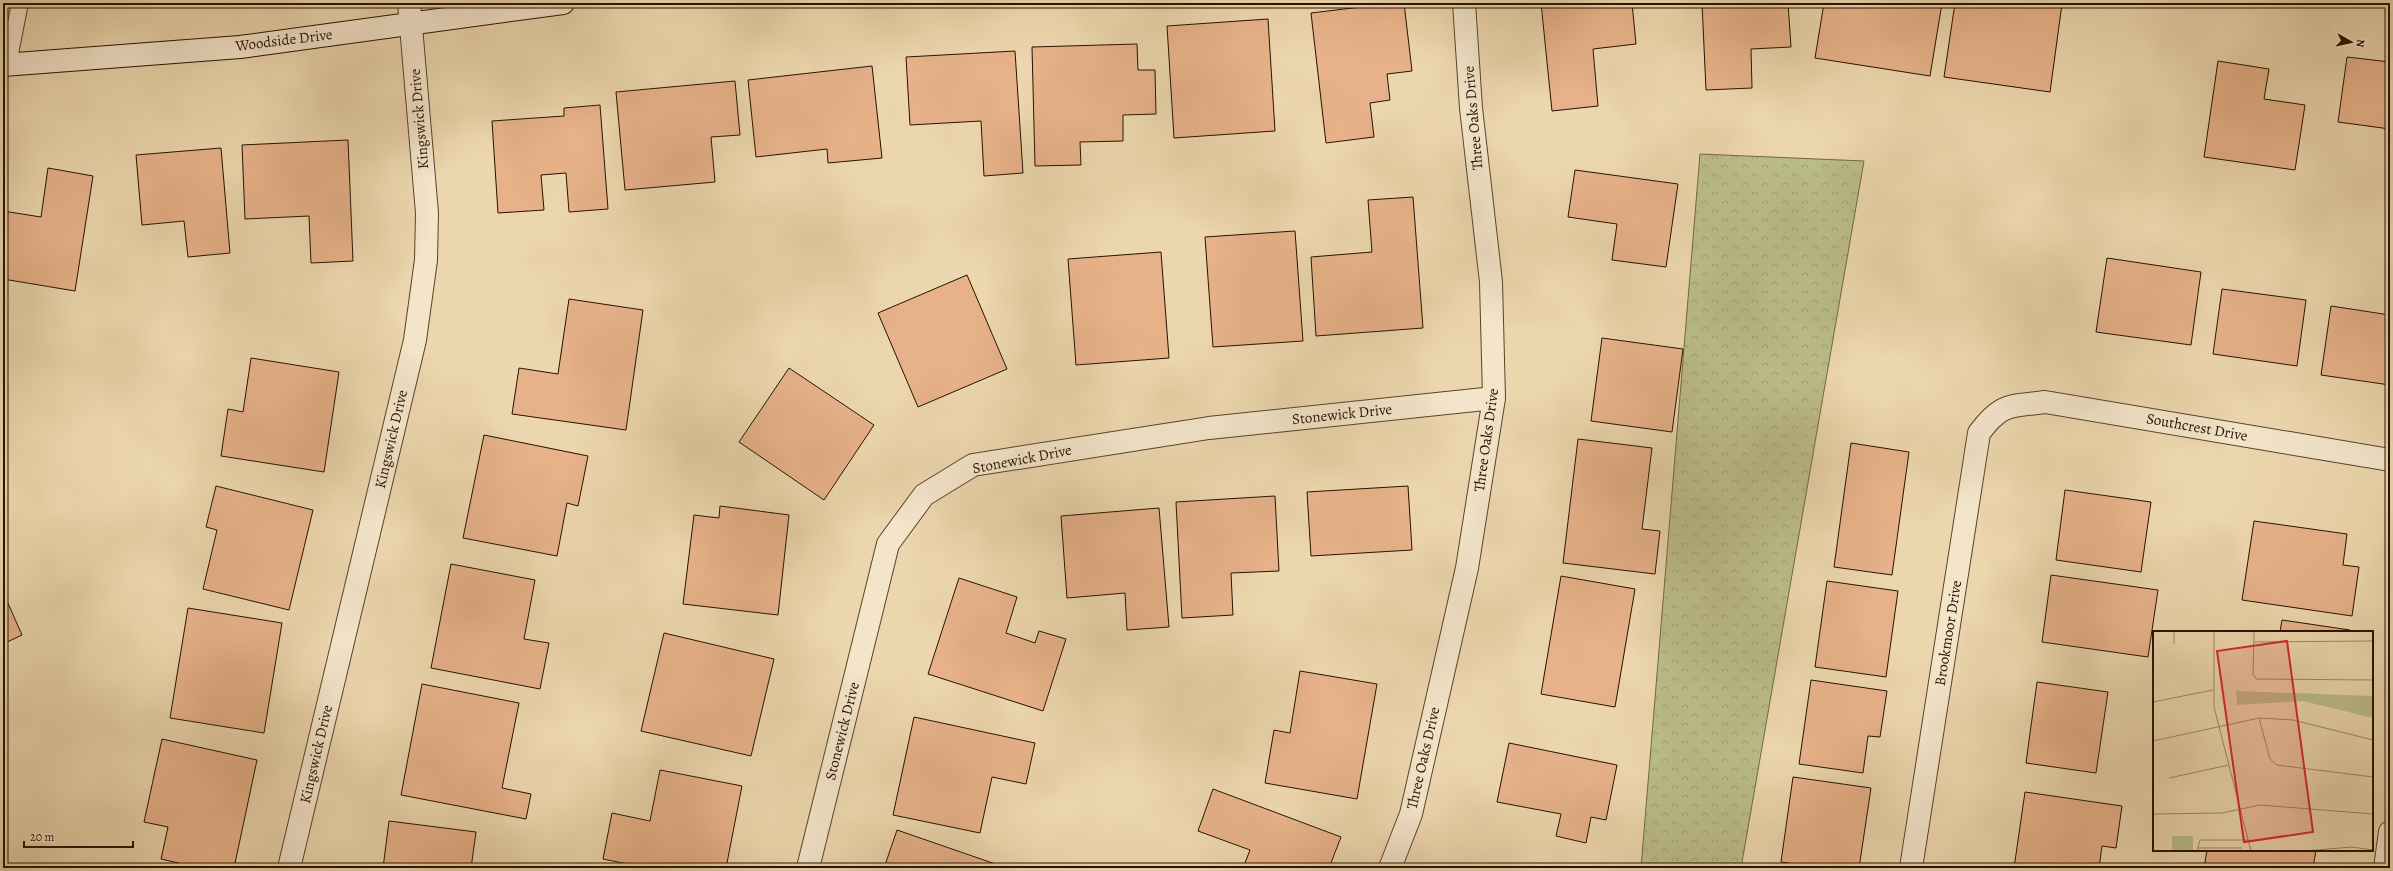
<svg xmlns="http://www.w3.org/2000/svg" width="2393" height="871" viewBox="0 0 2393 871" font-family="Alegreya,serif">
  <defs>
    <pattern id="forest-crowns" width="20" height="18" patternUnits="userSpaceOnUse"><rect width="20" height="18" fill="#bbbd88"/><path d="M2 6a3 3 0 1 1 6 0M12 15a3 3 0 1 1 6 0" fill="none" stroke="#a1a174"/></pattern>
  </defs>
  <rect width="100%" height="100%" fill="#ecd6ad"/>
  <filter id="stains"><feTurbulence type="fractalNoise" baseFrequency=".005" numOctaves="4"/><feColorMatrix values="0 0 0 0 .2 0 0 0 0 .09 0 0 0 0 .02 0 0 0 .5 -.17"/></filter>
  <radialGradient id="worn" r=".72"><stop offset=".6" stop-color="#630" stop-opacity="0"/><stop offset="1" stop-color="#630" stop-opacity=".3"/></radialGradient>
  <path fill="url(#forest-crowns)" stroke="#706844" d="M1700 154 1864 161 1741 868H1641Z"/>
  <g fill="#e7b28a" stroke="#261200">
    <path d="M1394 3H1404L1412 71 1387 74 1390 100 1370 103 1374 137 1326 143 1311 13Z"/>
    <path d="M1541 3H1632L1636 44 1593 49 1598 106 1552 111Z"/>
    <path d="M1702 3H1788L1791 47 1751 49 1752 88 1706 90Z"/>
    <path d="M1824 3H1942L1930 76 1815 58Z"/>
    <path d="M1955 3 2062 4 2050 92 1944 77Z"/>
    <path d="M1268 19 1275 131 1174 138 1167 26Z"/>
    <path d="M1137 44 1138 70H1155L1156 114 1123 115V141L1080 142 1081 165 1035 166 1032 47Z"/>
    <path d="M1015 51 1023 173 984 176 981 121 910 125 906 57Z"/>
    <path d="M2347 57 2390 62V129L2338 122Z"/>
    <path d="M2218 61 2269 69 2264 99 2305 105 2295 170 2204 157Z"/>
    <path d="M872 66 882 158 828 163 827 149 756 157 748 80Z"/>
    <path d="M735 81 740 135 711 137 715 182 625 190 616 92Z"/>
    <path d="M600 105 608 209 569 212 566 173 541 175 544 210 498 213 492 121 564 116V108Z"/>
    <path d="M348 140 353 261 311 263 309 216 245 219 242 145Z"/>
    <path d="M221 148 230 253 188 257 184 221 142 225 136 155Z"/>
    <path d="M48 168 93 176 75 291 3 279V211L41 217Z"/>
    <path d="M1575 170 1678 184 1666 267 1612 260 1617 224 1568 217Z"/>
    <path d="M1413 197 1423 328 1316 336 1311 257 1372 252 1368 200Z"/>
    <path d="M1295 231 1303 341 1213 347 1205 237Z"/>
    <path d="M1161 252 1169 358 1076 365 1068 259Z"/>
    <path d="M2107 258 2201 272 2191 345 2096 332Z"/>
    <path d="M967 275 1007 369 918 407 878 313Z"/>
    <path d="M2222 289 2306 300 2297 366 2213 354Z"/>
    <path d="M569 299 643 310 626 430 512 414 519 368 558 374Z"/>
    <path d="M2331 306 2390 315V385L2321 375Z"/>
    <path d="M1602 338 1683 349 1672 432 1591 421Z"/>
    <path d="M251 358 339 372 324 472 221 456 228 409 243 412Z"/>
    <path d="M789 368 874 425 824 500 739 442Z"/>
    <path d="M484 435 588 456 578 506 567 503 557 556 463 538Z"/>
    <path d="M1578 439 1652 448 1642 529 1660 531 1655 574 1563 563Z"/>
    <path d="M1851 443 1909 452 1892 575 1834 567Z"/>
    <path d="M216 486 313 510 289 610 203 589 217 530 206 527Z"/>
    <path d="M1408 486 1412 550 1311 556 1307 492Z"/>
    <path d="M2065 490 2151 502 2141 572 2056 560Z"/>
    <path d="M1275 496 1279 571 1231 573 1233 615 1182 618 1176 502Z"/>
    <path d="M720 506 789 515 778 615 683 604 694 515 719 518Z"/>
    <path d="M1159 508 1169 627 1127 630 1125 593 1067 598 1061 516Z"/>
    <path d="M2254 521 2347 534 2343 565 2359 567 2352 616 2242 600Z"/>
    <path d="M451 564 535 580 524 639 549 643 540 689 431 668Z"/>
    <path d="M2051 575 2158 590 2148 657 2042 642Z"/>
    <path d="M1561 576 1635 589 1615 707 1541 694Z"/>
    <path d="M959 578 1017 597 1006 633 1035 643 1039 631 1066 639 1043 711 928 674Z"/>
    <path d="M1827 581 1898 591 1886 677 1815 667Z"/>
    <path d="M3 592 22 635 3 644Z"/>
    <path d="M188 608 282 623 264 733 170 718Z"/>
    <path d="M2282 620 2350 630V632H2280Z"/>
    <path d="M664 633 774 659 751 756 641 731Z"/>
    <path d="M1300 671 1377 684 1357 799 1265 783 1274 730 1290 733Z"/>
    <path d="M1811 680 1887 691 1880 737 1868 736 1863 773 1799 764Z"/>
    <path d="M2037 682 2108 692 2096 773 2026 763Z"/>
    <path d="M422 684 519 703 502 788 531 794 526 819 401 795Z"/>
    <path d="M914 717 1035 743 1026 784 992 777 980 833 893 815Z"/>
    <path d="M162 739 257 760 234 868H200L161 859 168 827 144 822Z"/>
    <path d="M1509 743 1617 765 1606 820 1591 817 1586 843 1556 836 1561 814 1497 802Z"/>
    <path d="M660 770 742 786 726 868H647L603 859 612 813 650 821Z"/>
    <path d="M1793 777 1871 788 1859 868H1821L1781 862Z"/>
    <path d="M1213 789 1341 837 1329 868H1243L1250 850 1198 831Z"/>
    <path d="M2025 792 2122 806 2116 848 2102 846 2099 868H2014Z"/>
    <path d="M389 821 476 832 471 868H383Z"/>
    <path d="M897 830 1007 868H884Z"/>
    <path d="M2207 850H2316L2313 868H2204Z"/>
  </g>
  <g fill="none" stroke-linecap="round" stroke-linejoin="round">
    <g stroke="#58432b" stroke-width="18">
      <path id="lane" d="M8 64 20 3"/>
    </g>
    <g stroke="#58432b" stroke-width="24">
      <g id="street">
        <path d="M289 868 415 340 426 260 427 213 409 3"/>
        <path d="M808 868 888 544 924 495 973 465 1209 428 1494 398"/>
        <path d="M1390 868 1411 814 1467 568 1494 398 1491 282 1471 108 1464 3"/>
        <path d="M1911 868 1979 433C2002 402 2010 407 2045 402L2390 460"/>
        <path d="M2385 868 2390 832"/>
      </g>
    </g>
    <g stroke="#261200" stroke-width="24">
      <path id="secondary" d="M3 65 240 47 563 3"/>
    </g>
    <use href="#lane" stroke="#f3e4ca" stroke-width="16"/>
    <use href="#street" stroke="#f3e4ca" stroke-width="22"/>
    <use href="#secondary" stroke="#f3e4ca" stroke-width="22"/>
  </g>
  <g text-anchor="middle" stroke-width="3" stroke-linejoin="round" paint-order="stroke">
    <g font-size="15" fill="#261200" stroke="#f3e4ca">
      <text transform="translate(284 40) rotate(-7)" y="5">Woodside Drive</text>
      <text transform="translate(1473 118) rotate(-95)" y="5">Three Oaks Drive</text>
      <text transform="translate(419 119) rotate(-95)" y="5">Kingswick Drive</text>
      <text transform="translate(1342 414) rotate(-6)" y="5">Stonewick Drive</text>
      <text transform="translate(2197 427) rotate(10)" y="5">Southcrest Drive</text>
      <text transform="translate(391 439) rotate(-77)" y="5">Kingswick Drive</text>
      <text transform="translate(1486 440) rotate(-82)" y="5">Three Oaks Drive</text>
      <text transform="translate(1022 459) rotate(-11)" y="5">Stonewick Drive</text>
      <text transform="translate(1948 633) rotate(-81)" y="5">Brookmoor Drive</text>
      <text transform="translate(842 731) rotate(-76)" y="5">Stonewick Drive</text>
      <text transform="translate(316 754) rotate(-77)" y="5">Kingswick Drive</text>
      <text transform="translate(1423 758) rotate(-77)" y="5">Three Oaks Drive</text>
    </g>
  </g>
  <g transform="translate(2153 631)">
    <rect width="220" height="220" fill="#ecd6ad"/>
    <path d="M83 60 220 65V87L150 70 84 74Z" fill="#bbbd88"/>
    <path d="M19 205H40V220H19Z" fill="#bbbd88"/>
    <path fill="none" stroke="#9d8868" stroke-width="1" d="M61 0V76L98 220M101 0 100 43 103 48 220 49M101 11 220 10M21 13V0M0 71 60 59M106 87 117 128 124 134 220 146M0 110 106 87 140 89 220 109M16 147 76 134M0 183 69 182 107 174 220 183M44 217H89M44 220 47 209H96M151 220 199 216 220 219"/>
    <path fill="#d62828" fill-opacity="0.15" stroke="#d62828" stroke-width="2" d="M134 10 160 201 91 211 64 20Z"/>
    <rect width="220" height="220" fill="none" stroke="#261200" stroke-width="2"/>
  </g>
  <rect width="2393" height="871" fill="none" stroke="#ecd6ad" stroke-width="16"/>
  <rect x="4" y="4" width="2385" height="863" fill="none" stroke="#261200" stroke-width="2"/>
  <rect x="8" y="8" width="2377" height="855" fill="none" stroke="#261200"/>
  <g transform="translate(2351 42) rotate(98)" stroke="#f3e4ca" stroke-width="3" paint-order="stroke">
  <path d="M0-3L7 15L0 10L-7 15Z" fill="#261200"/>
  <text y="-6" font-size="11" font-weight="bold" text-anchor="middle" fill="#261200">N</text>
  </g>
  <path d="M24 841v6h109v-6" fill="none" stroke="#261200" stroke-width="2"/>
  <text x="30" y="841" font-size="12" fill="#261200" stroke="#f3e4ca" stroke-width="3" paint-order="stroke">20 m</text>
  <rect width="100%" height="100%" filter="url(#stains)"/>
  <rect width="100%" height="100%" fill="url(#worn)"/>
</svg>
